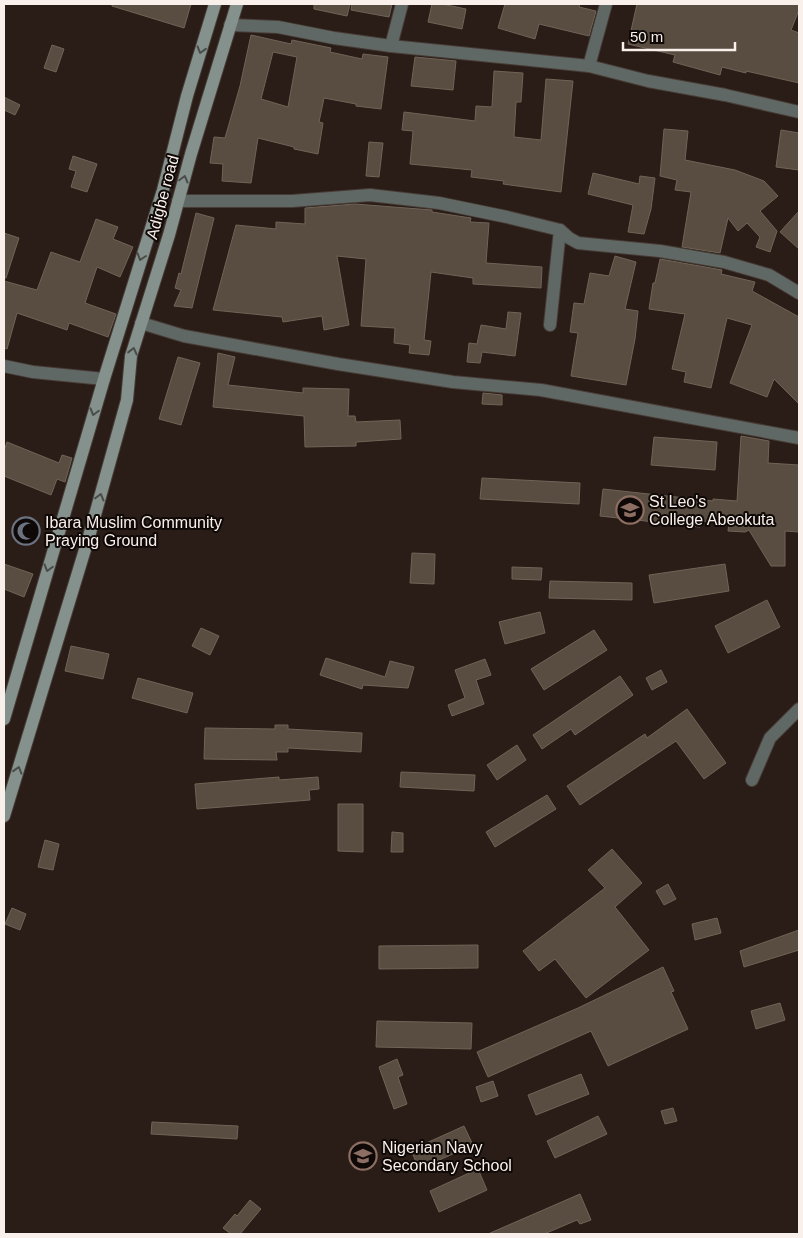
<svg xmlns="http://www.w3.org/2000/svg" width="803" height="1238" viewBox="0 0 803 1238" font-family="Arial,sans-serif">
  <rect width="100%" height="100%" fill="#2a1d17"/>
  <g fill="#584d40" stroke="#706457" fill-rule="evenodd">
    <path d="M112 4H191L184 28 112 6Z"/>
    <path d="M314 4H350L347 16 314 9Z"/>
    <path d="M352 4H392L389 17 351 10Z"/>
    <path d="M432 4H442L466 9 462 29 428 22Z"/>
    <path d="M505 4H580L579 7 596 11 589 36 539 24 535 39 498 28Z"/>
    <path d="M637 4H799V10L791 30 799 33V83L746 71V73L722 67 720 75 673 62 675 55 628 44Z"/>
    <path d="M251 35 291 44 292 40 331 48 330 52 362 59 363 54 388 57 381 109 356 106V104L324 98 319 122 323 123 318 154 294 149V147L258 138 251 183 222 181 223 164 210 163 214 137 225 138 240 86ZM273 52 297 57 288 107 261 99Z"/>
    <path d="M52 45 64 49 56 72 44 68Z"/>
    <path d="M415 57 456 61 453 90 411 86Z"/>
    <path d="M494 71 523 73 521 102H516L514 137 541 140 546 79 573 81 561 192 503 184 504 181 471 177 472 170 410 164 413 131 402 130 404 112 475 121 476 106 492 107Z"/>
    <path d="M4 97 20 105 15 115 4 110Z"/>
    <path d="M664 129 688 131 685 160 735 170 764 181 778 196 760 211 777 231 770 252 756 247 760 237 747 223 738 231 728 218 720 253 682 247 691 192 675 190 677 180 660 176Z"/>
    <path d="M781 130 799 133V170L776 167Z"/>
    <path d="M369 142 383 143 379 177 366 176Z"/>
    <path d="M73 156 97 164 87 192 71 187 76 171 69 169Z"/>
    <path d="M593 173 639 184 640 176 655 178 651 209 644 234 628 232 633 205 588 194Z"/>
    <path d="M355 204 432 210V212L471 218 470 222 489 223 486 263 542 267 541 288 473 284V278L431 272 424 340 431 341 429 355 409 353 410 345 394 343 395 328 361 326 366 259 337 256 349 325 324 330 322 316 283 322 282 317 213 310 236 225 276 229V222L305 224V208Z"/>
    <path d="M799 211V249L780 232Z"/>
    <path d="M196 213 214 218 192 308 174 306 181 290 175 288 179 273 181 274Z"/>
    <path d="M96 219 118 227 113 239 133 247 120 277 97 267 85 303 116 314 108 337 69 323 67 330 17 313 7 349 4 348V281L37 290 51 252 80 262Z"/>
    <path d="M4 233 19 238 6 278H4Z"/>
    <path d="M615 256 636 262 625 309 638 311 635 339 626 385 571 376 578 333 570 332 574 303 584 304 590 273 609 276Z"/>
    <path d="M660 259 722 270 721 274 755 282 752 291 799 317V404L774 379 767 397 730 383 752 325 727 318 711 388 684 382 686 372 672 369 685 314 649 309 653 283H655Z"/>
    <path d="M508 312 521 313 515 356 482 352 480 363 467 362 469 343 477 344 481 325 506 329Z"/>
    <path d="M218 353 235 357 228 385 303 393V388L349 389 348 416H355L356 422 400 420 401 439 356 442V446L305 447 304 416 213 407Z"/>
    <path d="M178 357 200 363 181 425 159 419Z"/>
    <path d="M483 393 502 395V405L482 404Z"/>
    <path d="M741 436 769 441 768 463 799 465V532L785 531V566H771L749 530 745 532 728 531 729 523 700 521V527L600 516 603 489 713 501V499L737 501Z"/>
    <path d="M654 437 717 442 715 470 651 465Z"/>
    <path d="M7 442 59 463 62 455 72 458 65 482 57 479 51 495 4 476V451Z"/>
    <path d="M482 478 580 483 579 504 480 499Z"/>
    <path d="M412 553 435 554 434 584 410 583Z"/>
    <path d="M4 564 33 574 24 597 4 589Z"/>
    <path d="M725 564 729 591 654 603 649 575Z"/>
    <path d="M512 567 542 568 541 580 512 579Z"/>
    <path d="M550 581 632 583V600L549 598Z"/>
    <path d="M767 600 780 627 728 653 715 626Z"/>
    <path d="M540 612 545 633 505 644 499 622Z"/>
    <path d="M201 628 219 636 210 655 192 646Z"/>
    <path d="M594 630 607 650 544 690 531 669Z"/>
    <path d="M71 646 109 654 103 679 65 671Z"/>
    <path d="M326 658 385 677 390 661 414 667 408 688 363 685 362 689 320 675Z"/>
    <path d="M485 659 491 675 476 680 484 704 452 716 448 705 465 698 455 670Z"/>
    <path d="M661 670 667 682 652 690 646 678Z"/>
    <path d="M620 676 633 695 575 735 571 729 542 749 533 735Z"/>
    <path d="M138 678 193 693 187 713 132 698Z"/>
    <path d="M687 709 726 763 704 779 676 741 580 805 567 786 645 734 647 738Z"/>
    <path d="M275 725H288V729L362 733 361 752 288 748V752H276L277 760 204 759 205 728 275 729Z"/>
    <path d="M517 745 526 760 497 780 487 765Z"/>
    <path d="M401 772 475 775 474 791 400 787Z"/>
    <path d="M279 777V780L318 777 319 789 309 790 310 800 197 809 195 784Z"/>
    <path d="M547 795 556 809 495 847 486 832Z"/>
    <path d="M338 804H363V852L338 851Z"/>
    <path d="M392 832 403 833V852H391Z"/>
    <path d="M45 840 59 844 53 870 38 867Z"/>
    <path d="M612 849 642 883 615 907 649 950 586 998 555 959 539 971 523 951 605 888 588 870Z"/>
    <path d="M668 884 676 899 664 905 656 891Z"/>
    <path d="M12 908 26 914 20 930 5 924Z"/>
    <path d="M717 918 721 933 695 940 692 924Z"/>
    <path d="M799 930V950L744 967 740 951Z"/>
    <path d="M478 945V968L379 969V946Z"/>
    <path d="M663 967 674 991 671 992 688 1029 608 1066 591 1031 488 1077 477 1052 578 1008Z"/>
    <path d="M780 1003 785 1020 756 1029 751 1011Z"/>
    <path d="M377 1021 472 1023 471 1049 376 1047Z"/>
    <path d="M397 1059 403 1075 398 1077 407 1104 394 1109 379 1067Z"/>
    <path d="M581 1074 589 1094 536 1115 528 1095Z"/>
    <path d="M493 1081 498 1096 481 1102 476 1087Z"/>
    <path d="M673 1108 677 1121 665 1124 661 1111Z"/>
    <path d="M598 1116 607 1134 555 1158 547 1141Z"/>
    <path d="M152 1122 238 1126 237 1139 151 1134Z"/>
    <path d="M464 1126 473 1145 419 1169 411 1150Z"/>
    <path d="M478 1169 487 1190 439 1212 430 1191Z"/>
    <path d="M580 1194 591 1220 580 1224 577 1220 544 1234H488Z"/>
    <path d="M250 1200 261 1209 240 1234H231L223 1228 235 1214 237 1216Z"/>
  </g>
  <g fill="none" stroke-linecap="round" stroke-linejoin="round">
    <g stroke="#473b35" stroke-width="14">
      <g id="minor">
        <path d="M230 25 278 27 334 38 391 46 589 66 648 81 725 95 799 112"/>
        <path d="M391 46 402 4"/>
        <path d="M589 66 606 4"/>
        <path d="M178 201H292L370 195 439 203 507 217 560 230 569 238 578 243 660 251 724 262 769 275 799 293"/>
        <path d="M141 323 184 336 338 364 453 382 541 390 799 438"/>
        <path d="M550 325 560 230"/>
        <path d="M4 366 33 372 104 379"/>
        <path d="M752 780 770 738 799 709"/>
      </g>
    </g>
    <g stroke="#473b35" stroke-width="14">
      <g id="secondary">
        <path d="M4 719 104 379 163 190 187 96 215 4"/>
        <path d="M4 816 90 533 127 400 131 356 169 235 191 154 237 4"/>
      </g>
    </g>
    <use href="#minor" stroke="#606865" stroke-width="12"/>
    <use href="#secondary" stroke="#84918c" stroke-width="12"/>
  </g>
  <defs><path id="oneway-chevron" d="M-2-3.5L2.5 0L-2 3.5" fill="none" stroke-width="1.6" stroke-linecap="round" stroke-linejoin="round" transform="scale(1.25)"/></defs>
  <g stroke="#494c49">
    <use href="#oneway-chevron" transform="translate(201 50) rotate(107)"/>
    <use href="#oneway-chevron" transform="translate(184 179) rotate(-75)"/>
    <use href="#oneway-chevron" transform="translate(141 257) rotate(108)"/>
    <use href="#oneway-chevron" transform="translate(133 351) rotate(-76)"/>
    <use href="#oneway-chevron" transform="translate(94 412) rotate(106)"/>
    <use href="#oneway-chevron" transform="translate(100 497) rotate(-75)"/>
    <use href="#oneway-chevron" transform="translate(48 568) rotate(106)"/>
    <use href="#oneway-chevron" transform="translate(18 770) rotate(-73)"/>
  </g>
  <defs>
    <g id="school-ring" transform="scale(1.4375)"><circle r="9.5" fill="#0e0806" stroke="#8d6e63" stroke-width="1.5"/><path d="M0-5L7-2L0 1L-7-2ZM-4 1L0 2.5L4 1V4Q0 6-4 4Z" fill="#8d6e63"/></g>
    <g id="mosque-ring" transform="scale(1.4375)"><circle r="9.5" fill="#0e0806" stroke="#6b7280" stroke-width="1.5"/><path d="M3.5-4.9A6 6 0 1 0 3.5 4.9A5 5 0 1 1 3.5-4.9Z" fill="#6b7280"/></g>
  </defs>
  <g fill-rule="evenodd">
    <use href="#school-ring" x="630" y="510"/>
    <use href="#mosque-ring" x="26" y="531"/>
    <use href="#school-ring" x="363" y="1156"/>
  </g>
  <g text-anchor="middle" stroke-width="4" stroke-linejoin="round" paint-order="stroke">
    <g font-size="16" fill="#faf0eb" stroke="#0e0806">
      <text transform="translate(162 197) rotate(-75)" y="6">Adigbe road</text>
    </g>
    <g font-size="16" fill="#faf0eb" stroke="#0e0806" text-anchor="start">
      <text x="649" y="507">St Leo's<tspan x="649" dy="18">College Abeokuta</tspan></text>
      <text x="45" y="528">Ibara Muslim Community<tspan x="45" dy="18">Praying Ground</tspan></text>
      <text x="382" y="1153">Nigerian Navy<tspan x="382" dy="18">Secondary School</tspan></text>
    </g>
  </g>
  <rect width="803" height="1238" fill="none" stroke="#faf0eb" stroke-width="10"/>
  <path d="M623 42v8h112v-8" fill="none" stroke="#faf0eb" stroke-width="2.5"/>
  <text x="630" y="42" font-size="15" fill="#faf0eb" stroke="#0e0806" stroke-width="4" paint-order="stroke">50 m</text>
</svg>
